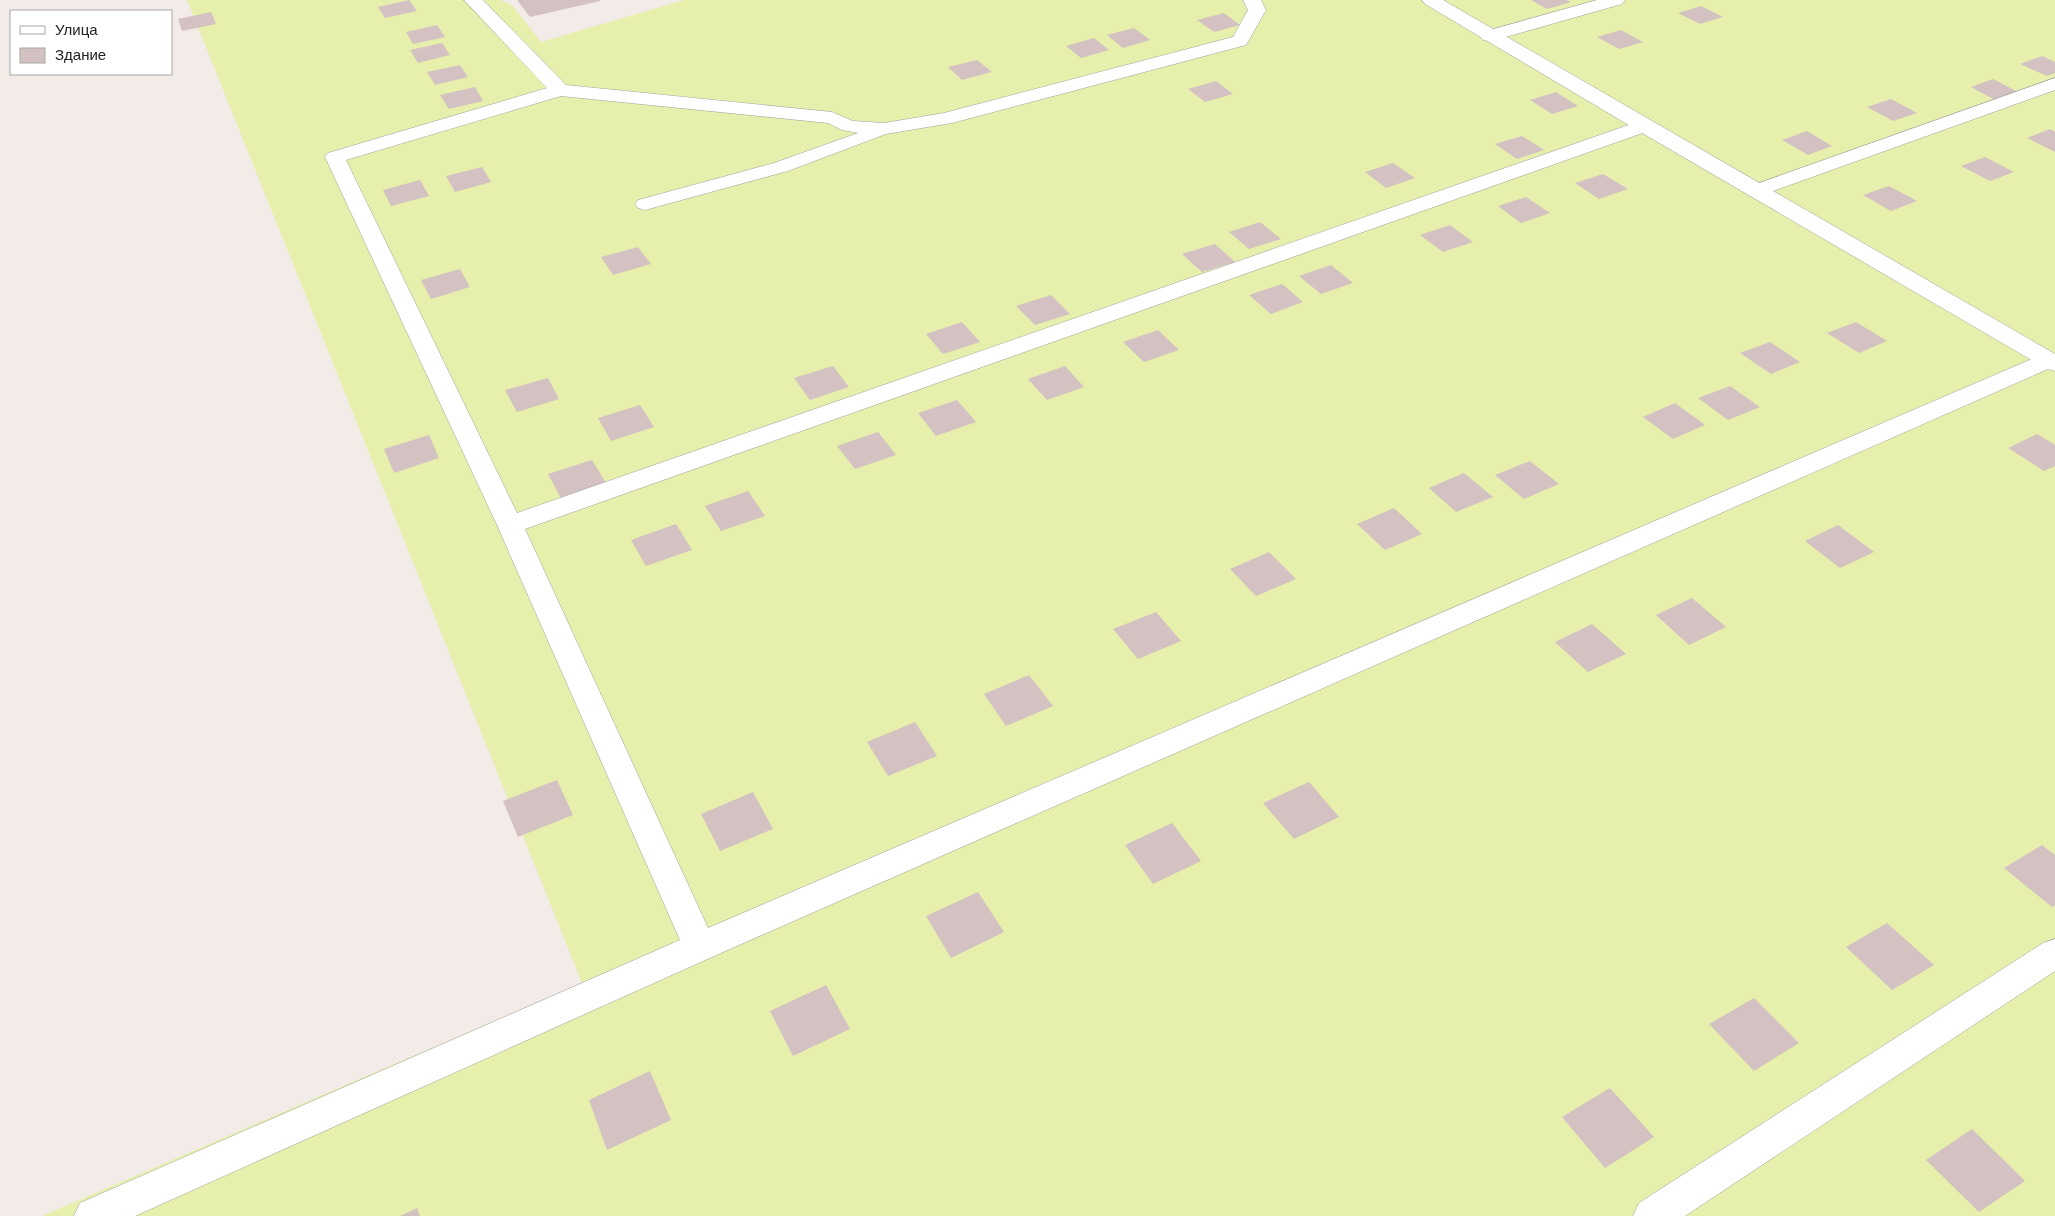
<svg xmlns="http://www.w3.org/2000/svg" width="2055" height="1216" viewBox="0 0 2055 1216" font-family="Arial,sans-serif">
  <rect width="100%" height="100%" fill="#f3ebe8"/>
  <path fill="#e6efac" d="M187 0H500L513 6 541 42 684 0H2055V1216H42L582 983Z"/>
  <g fill="#d3c2c1">
    <path d="M409 0 417 11 385 18 378 7Z"/>
    <path d="M517 0H600V1L530 17Z"/>
    <path d="M1531 0H1567L1571 2 1547 9Z"/>
    <path d="M1701 6 1723 17 1700 24 1678 13Z"/>
    <path d="M211 12 216 24 182 31 178 19Z"/>
    <path d="M1224 13 1240 25 1214 32 1197 20Z"/>
    <path d="M437 25 445 37 413 44 406 32Z"/>
    <path d="M1134 28 1150 40 1123 48 1107 35Z"/>
    <path d="M1621 30 1643 42 1619 49 1597 37Z"/>
    <path d="M1094 38 1109 50 1081 58 1066 46Z"/>
    <path d="M442 43 450 55 418 63 410 50Z"/>
    <path d="M2042 56 2055 62V73L2047 76 2020 64Z"/>
    <path d="M977 60 992 72 962 80 948 67Z"/>
    <path d="M460 65 468 77 435 85 427 72Z"/>
    <path d="M1993 79 2020 93 1997 101 1971 87Z"/>
    <path d="M1216 81 1233 94 1205 102 1188 89Z"/>
    <path d="M475 87 483 101 449 109 440 95Z"/>
    <path d="M1556 92 1578 106 1552 114 1530 100Z"/>
    <path d="M1891 99 1917 113 1893 121 1867 107Z"/>
    <path d="M2050 129 2055 132V152L2027 138Z"/>
    <path d="M1807 131 1832 146 1808 155 1782 140Z"/>
    <path d="M1522 136 1544 150 1517 159 1495 144Z"/>
    <path d="M1985 157 2014 172 1990 181 1961 166Z"/>
    <path d="M1393 163 1415 178 1386 188 1365 172Z"/>
    <path d="M482 167 491 182 455 192 446 176Z"/>
    <path d="M1603 174 1628 189 1599 199 1575 183Z"/>
    <path d="M420 180 429 196 391 206 383 190Z"/>
    <path d="M1889 186 1917 201 1891 211 1863 195Z"/>
    <path d="M1526 197 1550 213 1521 223 1498 206Z"/>
    <path d="M1260 222 1281 239 1249 249 1229 232Z"/>
    <path d="M1450 225 1473 242 1443 252 1420 235Z"/>
    <path d="M1215 244 1235 262 1202 272 1182 254Z"/>
    <path d="M638 247 651 264 613 275 601 257Z"/>
    <path d="M1331 265 1353 283 1321 294 1299 276Z"/>
    <path d="M460 269 470 287 431 299 421 280Z"/>
    <path d="M1282 284 1303 302 1271 314 1249 295Z"/>
    <path d="M1051 295 1070 314 1035 325 1016 306Z"/>
    <path d="M962 322 980 342 943 354 926 334Z"/>
    <path d="M1856 322 1887 341 1859 353 1827 333Z"/>
    <path d="M1158 330 1179 350 1144 362 1123 342Z"/>
    <path d="M1770 342 1800 362 1771 374 1740 353Z"/>
    <path d="M833 366 849 387 810 400 794 378Z"/>
    <path d="M1065 366 1084 387 1047 400 1028 379Z"/>
    <path d="M548 378 559 399 517 412 505 390Z"/>
    <path d="M1730 386 1760 407 1728 420 1698 398Z"/>
    <path d="M957 400 976 422 936 436 918 413Z"/>
    <path d="M1675 403 1705 425 1673 439 1643 417Z"/>
    <path d="M640 405 654 427 611 441 598 418Z"/>
    <path d="M878 432 896 455 855 469 837 446Z"/>
    <path d="M2037 434 2055 445V466L2044 471 2008 448Z"/>
    <path d="M429 435 439 458 394 473 384 449Z"/>
    <path d="M592 460 606 483 561 498 548 474Z"/>
    <path d="M1530 461 1559 484 1524 499 1495 475Z"/>
    <path d="M1464 473 1493 497 1456 512 1429 488Z"/>
    <path d="M748 491 765 516 721 531 705 506Z"/>
    <path d="M1394 508 1422 534 1385 550 1357 524Z"/>
    <path d="M676 524 692 550 646 566 631 540Z"/>
    <path d="M1838 525 1874 552 1840 568 1805 541Z"/>
    <path d="M1269 552 1296 579 1256 596 1230 569Z"/>
    <path d="M1692 598 1726 627 1689 645 1656 615Z"/>
    <path d="M1156 612 1181 641 1138 659 1113 629Z"/>
    <path d="M1592 624 1626 654 1588 672 1555 642Z"/>
    <path d="M1029 675 1053 706 1006 726 984 694Z"/>
    <path d="M915 722 937 756 888 776 867 742Z"/>
    <path d="M557 780 573 815 518 837 503 801Z"/>
    <path d="M1309 782 1339 817 1294 839 1263 803Z"/>
    <path d="M753 792 773 829 720 851 701 814Z"/>
    <path d="M1172 823 1201 861 1153 884 1125 845Z"/>
    <path d="M2042 845 2055 855V905L2052 907 2004 868Z"/>
    <path d="M978 892 1004 932 951 958 926 916Z"/>
    <path d="M1887 923 1934 965 1892 990 1846 947Z"/>
    <path d="M826 985 850 1029 793 1056 770 1011Z"/>
    <path d="M1754 998 1799 1043 1754 1071 1709 1024Z"/>
    <path d="M650 1071 671 1120 607 1150 589 1100Z"/>
    <path d="M1610 1088 1654 1137 1605 1168 1562 1117Z"/>
    <path d="M1972 1129 2025 1181 1979 1212 1926 1160Z"/>
    <path d="M417 1208 420 1216H400Z"/>
  </g>
  <g fill="none" stroke-linecap="round" stroke-linejoin="round">
    <g stroke="#9f9f9f" stroke-width="1">
      <g id="service">
        <path d="M464 0H483L566 85 832 112 853 121 884 123 944 113 1233 37 1248 10 1243 0H1261L1266 10 1246 45 952 123 886 134 788 171 645 210 638 208 635 204 638 200 774 163 858 133 842 130 828 123 561 96 346 160 517 513 1637 122 1644 120 1651 122 1654 126 1651 130 525 529 708 928 2041 355 2049 353 2055 355V366L712 957 135 1216H74L80 1203 680 940 497 525 325 157 328 153 547 88Z"/>
        <path d="M1597 0H1625L1622 4 1495 40 1489 41 1483 40 1480 36 1483 32Z"/>
        <path d="M2055 78V90L1762 195 1755 197 1748 195 1745 191 1748 187Z"/>
        <path d="M2055 939V971L1685 1216H1633L1639 1203 2043 943Z"/>
      </g>
    </g>
    <g stroke="#9f9f9f" stroke-width="1">
      <path id="minor" d="M1422 0H1443L2055 354V371L2047 369 1637 130 1425 4Z"/>
    </g>
    <use href="#service" fill="#fff" fill-rule="evenodd"/>
    <use href="#minor" fill="#fff" fill-rule="evenodd"/>
  </g>
  <rect x="10" y="10" width="162" height="65" fill="#ffffff" stroke="#a7a7a7"/>
  <rect x="20" y="26" width="25" height="8" fill="#ffffff" stroke="#a7a7a7"/>
  <text x="55" y="35" font-size="15" fill="#222222">Улица</text>
  <rect x="20" y="48" width="25" height="15" fill="#d3c2c1" stroke="#a7a7a7"/>
  <text x="55" y="60" font-size="15" fill="#222222">Здание</text>
</svg>
